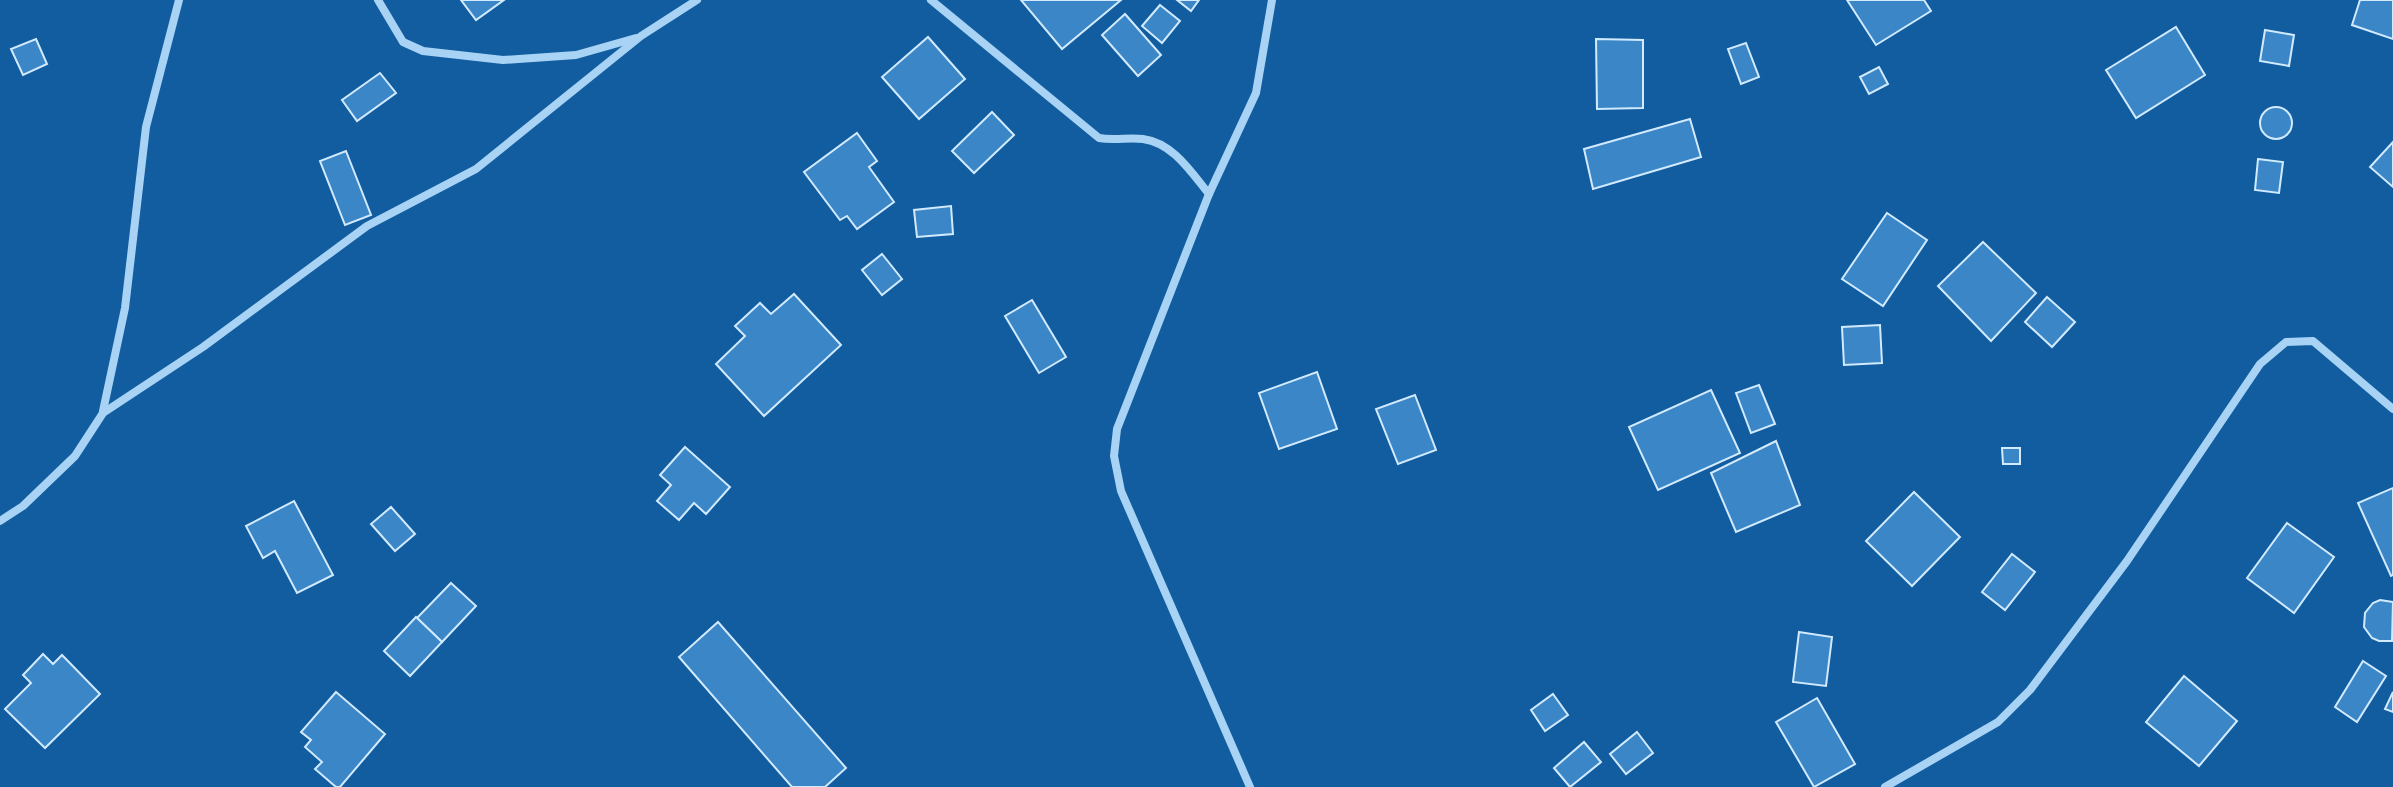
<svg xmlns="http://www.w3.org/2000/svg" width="2393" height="787" viewBox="0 0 2393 787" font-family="'Alegreya Sans',sans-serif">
  <rect width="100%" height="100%" fill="#115da0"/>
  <g fill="#3a86c7" stroke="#d2eafe" stroke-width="2">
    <path d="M461 0H504L476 20Z"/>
    <path d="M1021 0H1121L1062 49Z"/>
    <path d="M1177 0H1199L1191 11Z"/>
    <path d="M1847 0H1924L1931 11 1876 45Z"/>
    <path d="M2360 0H2393V39L2352 25Z"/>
    <path d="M1160 5 1180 21 1162 43 1142 26Z"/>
    <path d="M1125 14 1161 55 1138 76 1102 35Z"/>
    <path d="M2176 27 2205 75 2136 118 2106 70Z"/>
    <path d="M2265 30 2294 35 2289 66 2260 61Z"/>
    <path d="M928 37 965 79 919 119 882 77Z"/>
    <path d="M36 39 47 64 23 75 11 49Z"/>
    <path d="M1596 39 1643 40V108L1597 109Z"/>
    <path d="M1746 43 1759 77 1741 84 1728 49Z"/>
    <path d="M1879 67 1888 84 1869 94 1860 77Z"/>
    <path d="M380 73 396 93 357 121 342 100Z"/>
    <circle cx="2276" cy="123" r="16"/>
    <path d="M992 112 1014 135 974 173 952 151Z"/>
    <path d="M1690 119 1701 157 1593 189 1584 149Z"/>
    <path d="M857 133 877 161 869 167 894 202 857 229 847 216 840 220 804 172Z"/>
    <path d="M2393 142V187L2370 167Z"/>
    <path d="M346 151 371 215 345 225 320 161Z"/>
    <path d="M2258 159 2283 162 2279 193 2255 190Z"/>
    <path d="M951 206 953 234 917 237 914 210Z"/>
    <path d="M1887 213 1927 240 1883 306 1842 279Z"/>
    <path d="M1983 242 2036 293 1991 341 1938 286Z"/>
    <path d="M882 254 902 279 882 295 862 270Z"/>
    <path d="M794 294 841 345 764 416 716 364 745 336 735 326 760 303 771 314Z"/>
    <path d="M2047 297 2075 322 2052 347 2025 322Z"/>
    <path d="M1032 300 1066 357 1039 373 1005 316Z"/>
    <path d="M1880 325 1882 363 1844 365 1842 327Z"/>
    <path d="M1317 372 1337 429 1279 449 1259 393Z"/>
    <path d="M1759 385 1775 424 1751 433 1736 393Z"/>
    <path d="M1711 390 1740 453 1658 490 1629 427Z"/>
    <path d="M1415 395 1436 450 1398 464 1376 409Z"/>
    <path d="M1776 441 1800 505 1736 532 1711 473Z"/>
    <path d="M685 447 730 487 706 514 694 503 679 520 657 501 671 485 660 475Z"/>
    <path d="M2002 448H2020V464H2003Z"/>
    <path d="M2393 488V575L2391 576 2358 503Z"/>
    <path d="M1914 492 1960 537 1912 586 1866 541Z"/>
    <path d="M294 501 333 575 297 593 275 551 263 558 246 526Z"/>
    <path d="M391 507 415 534 395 551 371 524Z"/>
    <path d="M2287 523 2334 557 2294 613 2247 578Z"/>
    <path d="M2012 554 2035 572 2005 610 1982 592Z"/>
    <path d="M451 583 476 606 442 642 417 618Z"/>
    <path d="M2380 600 2393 602 2392 641H2379L2372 638 2364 627 2365 613 2373 603Z"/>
    <path d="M416 617 442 642 410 676 384 651Z"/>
    <path d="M718 622 846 768 825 787H792L679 657Z"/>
    <path d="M1799 632 1832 637 1826 686 1793 682Z"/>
    <path d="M43 654 53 664 62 655 100 694 45 748 5 709 31 683 23 675Z"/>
    <path d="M2363 661 2386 676 2357 722 2335 707Z"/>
    <path d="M2184 676 2237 721 2199 766 2146 722Z"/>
    <path d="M336 692 385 734 340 787H336L315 769 322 762 305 747 311 740 301 732Z"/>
    <path d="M2393 692V712L2385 709Z"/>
    <path d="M1553 694 1568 715 1545 731 1531 710Z"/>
    <path d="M1817 698 1855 764 1814 787 1776 722Z"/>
    <path d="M1637 732 1653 753 1626 774 1610 754Z"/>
    <path d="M1584 742 1601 762 1570 787 1554 768Z"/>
  </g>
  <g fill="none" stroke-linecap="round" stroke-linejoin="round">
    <g stroke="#a9d3f5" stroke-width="8">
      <path d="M378 0 403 42 423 51 503 60 576 55 636 38"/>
      <path d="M931 0 1099 138C1115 141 1128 137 1143 139 1173 143 1191 172 1209 194"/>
      <path d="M103 411 125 308 146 127 179 0"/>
      <path d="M0 521 23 506 75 456 103 413 203 347 367 226 476 169 641 36 697 0"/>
      <path d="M1250 787 1121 491 1114 456 1117 429 1209 194 1256 93 1272 0"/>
      <path d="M1885 787 1998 722 2030 690 2127 561 2260 364 2286 342 2313 341 2393 409"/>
    </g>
  </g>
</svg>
